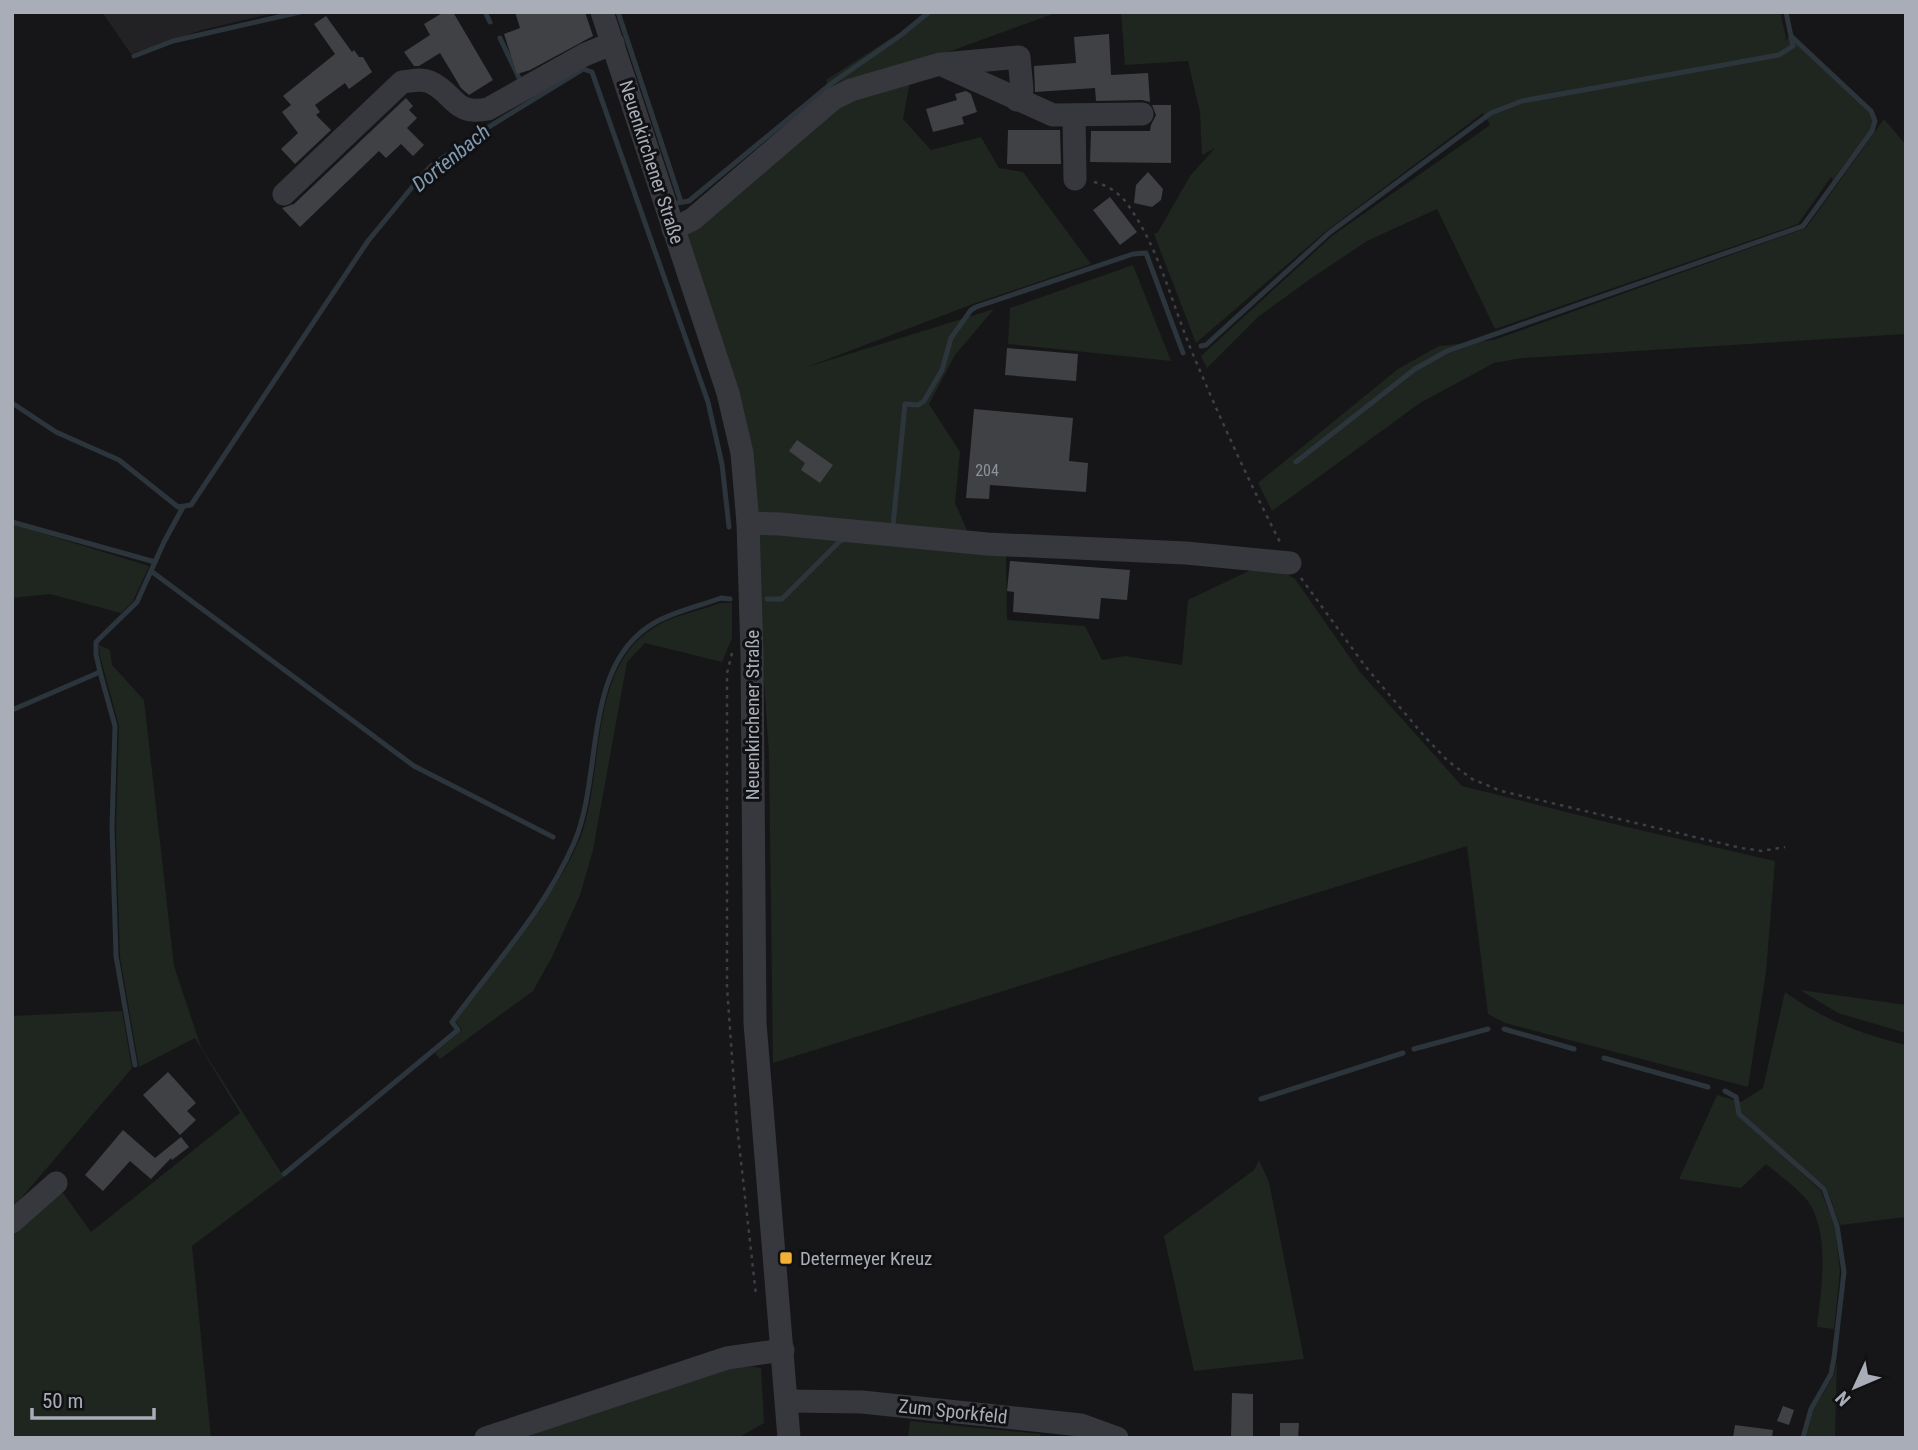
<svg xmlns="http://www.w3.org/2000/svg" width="1918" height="1450" viewBox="0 0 1918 1450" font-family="'Roboto Condensed',sans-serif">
  <rect width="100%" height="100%" fill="#161618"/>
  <path fill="#222225" d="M102 12H278L202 30 131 54Z"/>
  <g fill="#1e261f">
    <path d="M932 12H1058L913 65 903 119 931 150 981 137 999 168 1023 172 1091 264 973 304 807 367 994 309 955 355 929 404 960 452 955 503 975 548 1006 553 1007 620 1085 626 1102 660 1125 656 1182 665 1188 600 1257 567 1281 571 1295 579 1360 672 1462 786 1618 825 1775 861 1766 972 1748 1087 1505 1023 1488 1014 1467 846 773 1063 769 754 763 666 758 530 683 233 833 109 826 80Z"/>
    <path d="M1121 12H1780L1786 37 1784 42 1789 36 1866 108 1874 122 1870 131 1833 180 1831 177 1798 224 1495 329 1437 209 1367 241 1313 277 1258 317 1207 368 1201 356 1332 236 1490 125 1483 113 1325 232 1196 343 1154 234 1158 232 1190 176 1215 148 1202 155 1200 112 1188 61 1125 65Z"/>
    <path d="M1884 119 1906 145V334L1522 358 1494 363 1420 403 1272 511 1258 483 1398 369 1439 346 1494 340 1806 228Z"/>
    <path d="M1133 265 1171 361 1008 344 1010 308Z"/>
    <path d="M12 524 149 566 133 601 121 613 50 594 12 598Z"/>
    <path d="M720 603H732V638L722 662 645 643 627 662 593 850 580 895 552 957 533 991 440 1059 435 1053 462 1030 455 1021C476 992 498 964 519 935 542 905 564 876 579 841 606 775 586 668 655 627 674 615 700 611 720 603Z"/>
    <path d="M99 645 110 650 112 665 144 700 174 966 201 1047 284 1177 192 1246 211 1438H12V1227L58 1186 91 1232 240 1113 195 1038 139 1067 120 957 116 829 119 726 100 656Z"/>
    <path d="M1800 990 1906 1005V1033L1838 1013Z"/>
    <path d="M1785 992C1822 1019 1861 1034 1906 1045V1217L1840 1225 1826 1187 1774 1147 1821 1191 1835 1227 1840 1271 1834 1329 1817 1327C1821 1291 1831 1232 1807 1200 1796 1187 1779 1175 1766 1164L1741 1188 1679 1179 1717 1095 1741 1102 1763 1088Z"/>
    <path d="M122 1011 132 1068 12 1209V1016Z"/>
    <path d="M1259 1160 1269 1182 1304 1359 1194 1371 1164 1236 1254 1170Z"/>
    <path d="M1837 1361 1835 1438H1806L1813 1411 1834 1375Z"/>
    <path d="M738 1365 761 1368 764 1423 738 1438H532L531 1432Z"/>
    <path d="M910 1421 1041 1434 1039 1438H908Z"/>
  </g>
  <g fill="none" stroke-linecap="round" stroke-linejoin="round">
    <g stroke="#2c353c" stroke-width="5">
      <path d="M485 12 490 22"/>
      <path d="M618 12 681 202"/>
      <path d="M500 38 521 82"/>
      <path d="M134 56 173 41 300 12"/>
      <path d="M677 203 689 201 832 83 901 35 929 12"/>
      <path d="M1201 346 1206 345 1329 233 1491 113 1522 101 1779 55 1793 46 1786 12"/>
      <path d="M12 403 56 432 119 460 178 507 191 505 368 241 418 180 431 166 474 136 583 69 592 72 708 402 722 464 729 527"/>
      <path d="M1296 462 1415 369 1447 351 1803 226 1872 131 1875 121 1871 111 1792 37"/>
      <path d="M12 522 155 562"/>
      <path d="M893 526 905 404 918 405 924 401 942 370 951 338 971 310 976 307 1133 254 1146 253 1183 353"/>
      <path d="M151 571 414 766 553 837"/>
      <path d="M767 599H782L841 540H844"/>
      <path d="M100 672 115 726 112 827 116 956 135 1065"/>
      <path d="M12 710 100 672 96 654V642L137 602 164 542 183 507"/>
      <path d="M1504 1029 1574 1049"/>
      <path d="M1414 1049 1488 1029"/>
      <path d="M1604 1058 1708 1087"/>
      <path d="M1725 1091 1736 1097 1739 1114 1824 1189 1837 1226 1844 1272 1834 1358 1831 1374 1811 1409 1803 1438"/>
      <path d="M1261 1099 1403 1053"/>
      <path d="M284 1174 458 1030 452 1022C494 965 546 908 574 843 604 774 581 663 656 622 676 611 700 606 721 598L730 599"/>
    </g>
  </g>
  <g fill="#404145">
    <path d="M444 12H453L493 80 469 95 461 88 440 53 419 66H414L404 52 430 35 424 24Z"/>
    <path d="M515 12H585L593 36 530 70 517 74 504 34 520 28Z"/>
    <path d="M326 16 352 52 354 50 359 57H363L372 72 349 89 345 83 315 105 320 112 316 115 331 130 295 164 281 149 298 133 282 112 291 105 283 96 335 54 314 24Z"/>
    <path d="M1109 34 1111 75 1148 73 1150 102 1142 100 1096 101 1095 88 1035 92 1034 66 1076 63 1074 37Z"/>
    <path d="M966 91 971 94 977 112 962 117 964 124 933 132 926 109 957 100 955 94Z"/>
    <path d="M406 98 413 106 409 110 417 118 407 128 424 145 413 156 401 144 386 158 379 151 300 227 282 208 294 204Z"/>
    <path d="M1152 105H1171V163L1090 162 1091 131H1150L1151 125 1156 115Z"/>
    <path d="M1008 130H1060L1061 164H1007Z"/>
    <path d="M1148 172 1163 189 1161 200 1152 207 1134 203 1136 185Z"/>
    <path d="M1110 197 1137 232 1120 245 1093 210Z"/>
    <path d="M1007 348 1078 354 1076 381 1005 375Z"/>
    <path d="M974 409 1073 418 1069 461 1088 463 1086 492 990 485 989 499 966 498Z"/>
    <path d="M797 440 833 465 820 483 801 470 805 463 789 451Z"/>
    <path d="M1010 561 1130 570 1127 600 1101 598 1099 619 1013 612 1014 592 1007 591Z"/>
    <path d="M168 1072 196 1103 187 1111 196 1120 180 1135 143 1095Z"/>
    <path d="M123 1130 155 1158 181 1137 189 1147 172 1160 171 1158 151 1179 130 1161 103 1191 85 1175Z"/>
    <path d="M1232 1393 1253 1394V1438H1231Z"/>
    <path d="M1783 1406 1794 1410 1789 1425 1777 1421Z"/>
    <path d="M1280 1423H1299L1298 1438H1280Z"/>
    <path d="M1735 1425 1773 1430 1772 1438H1733Z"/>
  </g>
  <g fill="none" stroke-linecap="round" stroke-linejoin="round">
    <g stroke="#3d3f44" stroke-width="2.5" stroke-dasharray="3.5 5" stroke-linecap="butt">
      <path d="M1094 182C1107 185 1120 193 1128 205 1159 248 1172 304 1192 352 1219 416 1248 480 1280 542"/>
      <path d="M1301 578 1365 666 1425 737 1448 761 1472 779 1501 791 1741 848 1762 851 1785 847"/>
      <path d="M732 653 727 673V987L737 1126 756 1295"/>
    </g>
    <g stroke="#37383d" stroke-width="23">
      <path d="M602 12 728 393 742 453 748 523 752 655 755 1023 789 1438"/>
      <path d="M943 64 1019 57 1022 90 1017 100"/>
      <path d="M1074 115 1075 179"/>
      <path d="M284 194 402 82C412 81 421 78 430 82 455 93 453 116 488 109L584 55 613 43"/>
      <path d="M673 229 693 219 833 99 851 90 940 64 1053 115 1142 114"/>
      <path d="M748 523 780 524 987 544 1186 553 1290 563"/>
      <path d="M12 1222 56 1183"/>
      <path d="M787 1401 862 1402 1081 1425 1117 1438"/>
      <path d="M486 1438 727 1358 783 1350"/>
    </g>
  </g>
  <rect fill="#f2b134" stroke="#111113" stroke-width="2.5" x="779" y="1251" width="14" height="14" rx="3.5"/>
  <g text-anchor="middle" stroke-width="6" stroke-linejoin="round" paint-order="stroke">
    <g font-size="16" fill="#8e929b">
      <text x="987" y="476">204</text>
    </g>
    <g font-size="19" fill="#a8adb8" stroke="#111113">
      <text transform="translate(652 162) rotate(72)" y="7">Neuenkirchener Straße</text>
      <text transform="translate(752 715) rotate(-90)" y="7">Neuenkirchener Straße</text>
      <text transform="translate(953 1411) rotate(6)" y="7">Zum Sporkfeld</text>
    </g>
    <g font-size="19" fill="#a8adb8" stroke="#111113" text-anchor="start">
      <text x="800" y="1265">Determeyer Kreuz</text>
    </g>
    <g font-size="21" font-style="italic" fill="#7f9bb3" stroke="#111113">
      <text transform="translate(451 158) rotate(-39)" y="7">Dortenbach</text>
    </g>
  </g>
  <rect width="1918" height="1450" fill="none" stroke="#a8adb8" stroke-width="28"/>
  <g transform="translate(1855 1387) rotate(226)" stroke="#111113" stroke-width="5" paint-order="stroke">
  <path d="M0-5L12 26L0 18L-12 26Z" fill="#a8adb8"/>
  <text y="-10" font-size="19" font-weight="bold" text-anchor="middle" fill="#a8adb8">N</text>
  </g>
  <path d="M32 1408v10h122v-10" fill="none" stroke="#a8adb8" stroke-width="3.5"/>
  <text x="42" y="1408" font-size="21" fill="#a8adb8" stroke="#111113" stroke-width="5" paint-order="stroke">50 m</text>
</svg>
